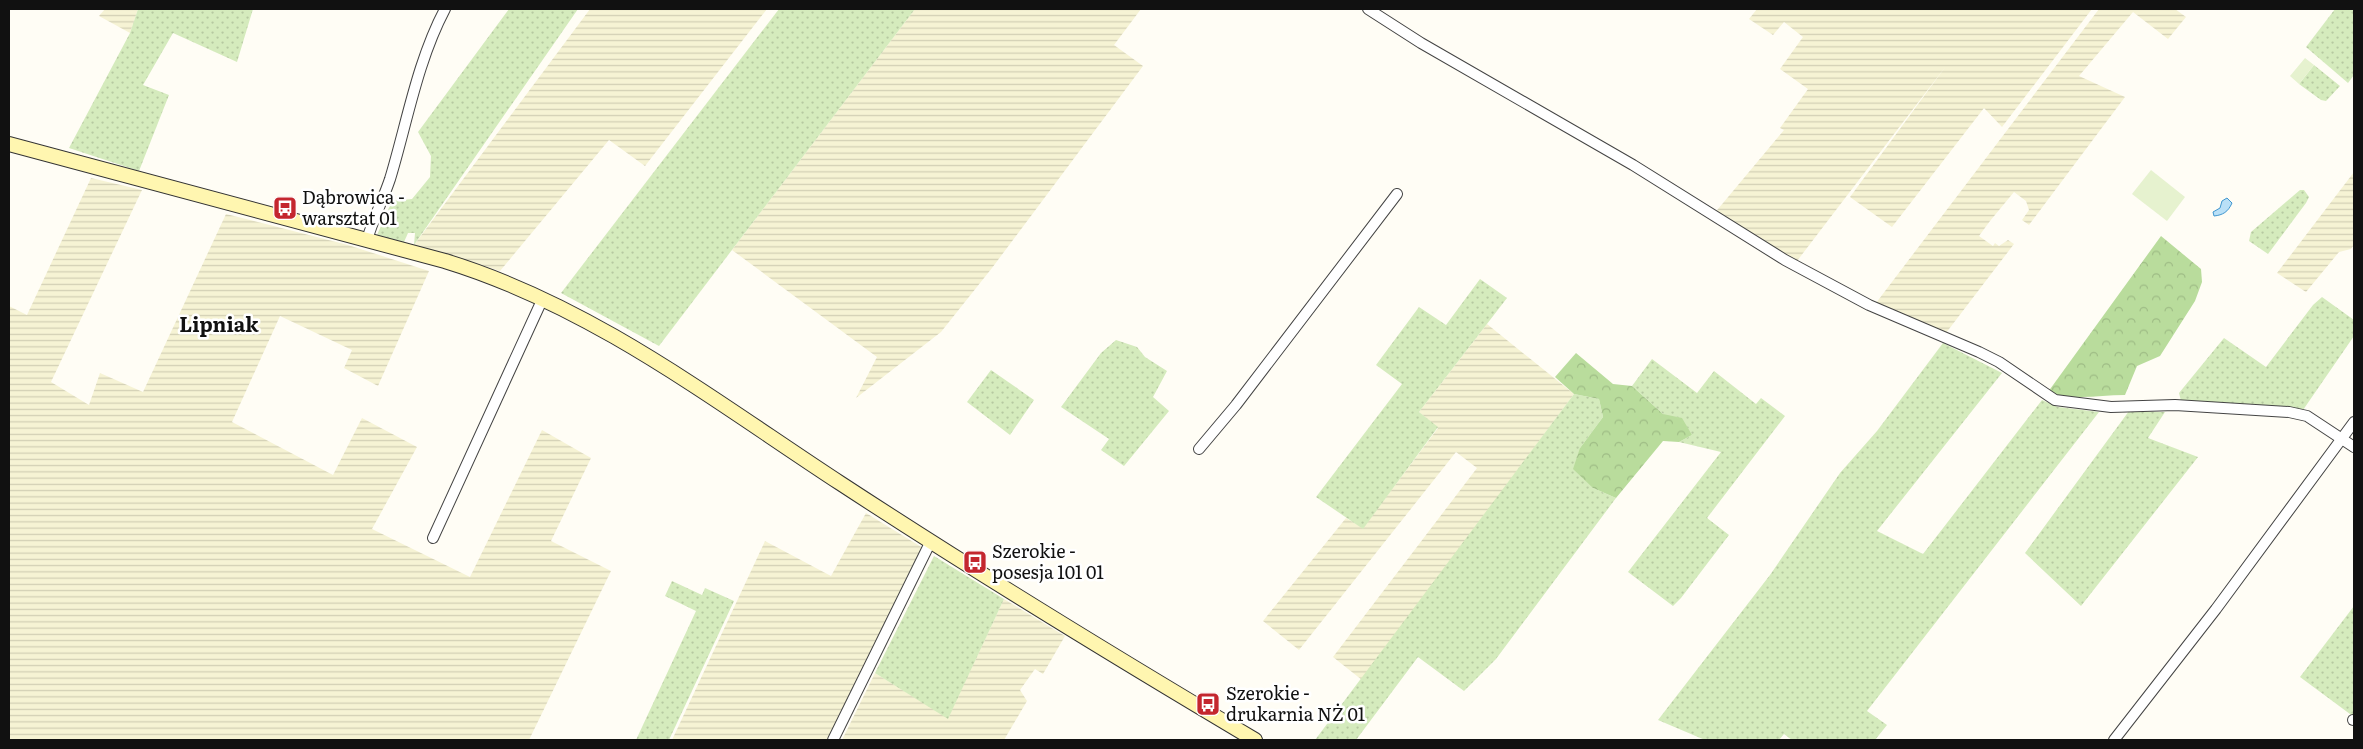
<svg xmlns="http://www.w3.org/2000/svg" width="2363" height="749" viewBox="0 0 2363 749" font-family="Literata,serif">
  <defs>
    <pattern id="farmland-rules" width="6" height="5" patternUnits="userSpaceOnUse" patternTransform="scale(1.25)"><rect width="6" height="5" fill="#f6f3d4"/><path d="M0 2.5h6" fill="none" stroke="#d2cfb5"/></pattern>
    <pattern id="grass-dots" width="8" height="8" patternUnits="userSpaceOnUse" patternTransform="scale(1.25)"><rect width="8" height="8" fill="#d5ebbd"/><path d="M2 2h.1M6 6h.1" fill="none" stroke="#b6c8a1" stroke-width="1.8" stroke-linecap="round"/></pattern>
    <pattern id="forest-crowns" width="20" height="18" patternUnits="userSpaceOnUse" patternTransform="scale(1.25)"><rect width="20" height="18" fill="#b9dc9c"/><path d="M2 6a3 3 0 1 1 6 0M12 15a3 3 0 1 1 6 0" fill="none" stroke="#9ebc85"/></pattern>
  </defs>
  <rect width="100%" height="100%" fill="#fffdf5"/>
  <g fill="url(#farmland-rules)">
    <path d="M105 9H138L130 33 99 16Z"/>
    <path d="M590 9H767L645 166 609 140 500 271 414 245Z"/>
    <path d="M915 9H1141L1114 45 1143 66 992 268 941 332 856 398 877 357 732 250Z"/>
    <path d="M1757 9H2092L2002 127 1984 108 1892 227 1850 197 1946 66 1794 265 1713 215 1784 130 1780 128 1808 89 1780 69 1803 37 1784 22 1773 35 1749 19Z"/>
    <path d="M2099 9H2175L2186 17 2168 39 2133 12 2079 76 2125 97 2029 225 2022 220 2029 210 2026 201 2014 192 1990 221 1979 236 1993 246 1995 243 1999 246 2008 240 2014 244 1946 333 1876 303Z"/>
    <path d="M2354 172V245L2351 249 2339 252 2306 292 2277 273Z"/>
    <path d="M91 178 142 190 51 382 89 405 100 373 143 392 226 214 348 245 429 271 378 386 344 368 352 350 280 316 232 422 333 475 362 418 417 447 372 529 470 577 542 430 591 458 551 541 611 571 529 740H9V306L27 315Z"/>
    <path d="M1487 324 1574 394 1362 680 1333 657 1477 468 1456 452 1299 650 1263 621 1346 518 1363 528 1438 428 1419 412Z"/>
    <path d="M866 513 923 548 831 740H672L765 541 831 576Z"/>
    <path d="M1004 599 1065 636 1043 674 1035 669 1020 690 1027 701 1004 740H842L875 673 948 718Z"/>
  </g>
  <g fill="url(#grass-dots)">
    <path d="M138 9H253L237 62 173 33 143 85 169 95 139 171 69 148 130 33Z"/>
    <path d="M509 9H578L414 245 415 233H408L404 242 377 235 392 201 412 199 430 177 431 156 418 132Z"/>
    <path d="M779 9H915L659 346 561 293Z"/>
    <path d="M2335 9H2354V75L2348 83 2306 47Z"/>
    <path d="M2314 65 2340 86 2326 101 2321 100 2299 84Z"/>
    <path d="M2300 190H2304L2309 197 2306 203 2268 254 2249 241 2251 232Z"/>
    <path d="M1480 279 1507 298 1419 412 1438 427 1363 529 1316 497 1402 384 1376 365 1419 307 1446 325Z"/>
    <path d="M2322 297 2354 320V336L2303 410 2181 401 2179 393 2224 338 2266 367 2313 305Z"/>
    <path d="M1116 340 1137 347 1145 357 1167 371 1153 397 1169 411 1124 466 1101 450 1109 439 1061 407 1101 353Z"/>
    <path d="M1943 343 2002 373 1877 531 1923 554 2042 400 2058 407 2099 412 1867 711 1887 725 1875 740H1792L1784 734 1779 740H1705L1658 720 1770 575 1840 473 1877 431Z"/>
    <path d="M1652 359 1697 393 1714 371 1756 404 1761 398 1785 416 1707 518 1729 535 1681 598 1673 606 1628 572 1721 452 1679 442 1692 435 1663 414 1632 386Z"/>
    <path d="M991 370 1034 400 1010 435 967 402Z"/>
    <path d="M1574 394 1599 399 1603 417 1580 448 1593 488 1616 498 1496 659 1464 691 1418 657 1356 740H1315Z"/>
    <path d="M2129 411 2165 412 2148 438 2198 457 2081 606 2025 553Z"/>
    <path d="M934 556 1004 599 948 719 875 673Z"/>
    <path d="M672 581 702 595 705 588 734 601 669 740H636L696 611 665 596Z"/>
    <path d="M2354 606V717L2300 677Z"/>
  </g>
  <g fill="url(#forest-crowns)">
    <path d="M2161 236 2201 269 2202 282 2195 301 2160 356 2137 366 2125 395C2098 395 2074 401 2048 392Z"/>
    <path d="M1576 353 1613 384 1632 386 1663 414 1682 418 1692 435 1679 442 1663 441 1616 498 1593 488 1573 469 1580 448 1603 417 1599 399 1574 394 1555 377Z"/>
  </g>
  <g fill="#e6f2cf">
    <path d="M2305 58 2314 65 2299 84 2290 76Z"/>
    <path d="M2151 170 2185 197 2167 221 2132 194Z"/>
  </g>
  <path fill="#b9e0f7" stroke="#3f96cf" d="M2227 198 2232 203C2228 212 2223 215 2214 216L2213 212 2220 208 2222 201Z"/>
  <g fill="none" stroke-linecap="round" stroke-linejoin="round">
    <g stroke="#444" stroke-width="12">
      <g id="street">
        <path d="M1368 9 1421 43 1633 165 1785 260 1869 305 1979 352 1999 362 2055 400 2111 407 2175 405 2289 412 2307 416 2354 447"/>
        <path d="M367 240C373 219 383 200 390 179 407 123 417 62 445 9"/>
        <path d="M1199 449 1236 405 1397 194"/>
        <path d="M433 538 543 298"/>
        <path d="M2353 720H2354"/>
        <path d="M833 740 931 541"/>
        <path d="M2114 740 2216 609 2354 422"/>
      </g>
    </g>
    <g stroke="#333" stroke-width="16">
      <path id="secondary" d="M9 144 445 261C592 306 713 400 840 483 976 572 1115 657 1255 740"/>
    </g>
    <use href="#street" stroke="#fff" stroke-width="10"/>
    <use href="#secondary" stroke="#fff6b0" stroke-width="14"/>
  </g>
  <defs>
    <g id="bus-square" transform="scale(1.25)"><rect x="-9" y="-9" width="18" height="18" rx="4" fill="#c4262e" stroke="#fff"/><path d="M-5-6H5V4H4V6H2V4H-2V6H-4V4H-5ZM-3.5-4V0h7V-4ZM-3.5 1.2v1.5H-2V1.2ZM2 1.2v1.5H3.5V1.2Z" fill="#fff"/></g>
  </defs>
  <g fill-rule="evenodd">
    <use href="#bus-square" x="285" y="208"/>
    <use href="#bus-square" x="975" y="562"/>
    <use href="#bus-square" x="1208" y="704"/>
  </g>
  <g text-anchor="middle" stroke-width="5" stroke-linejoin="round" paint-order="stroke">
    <g font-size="18" fill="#111" stroke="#fff" text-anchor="start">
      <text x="302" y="204">Dąbrowica -<tspan x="302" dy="21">warsztat 01</tspan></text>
      <text x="992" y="558">Szerokie -<tspan x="992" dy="21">posesja 101 01</tspan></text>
      <text x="1226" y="700">Szerokie -<tspan x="1226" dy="21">drukarnia NŻ 01</tspan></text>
    </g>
    <g font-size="20" font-weight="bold" fill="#111" stroke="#fff">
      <text x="219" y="332">Lipniak</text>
    </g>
  </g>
  <rect width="2363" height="749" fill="none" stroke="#111111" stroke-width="20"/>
</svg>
